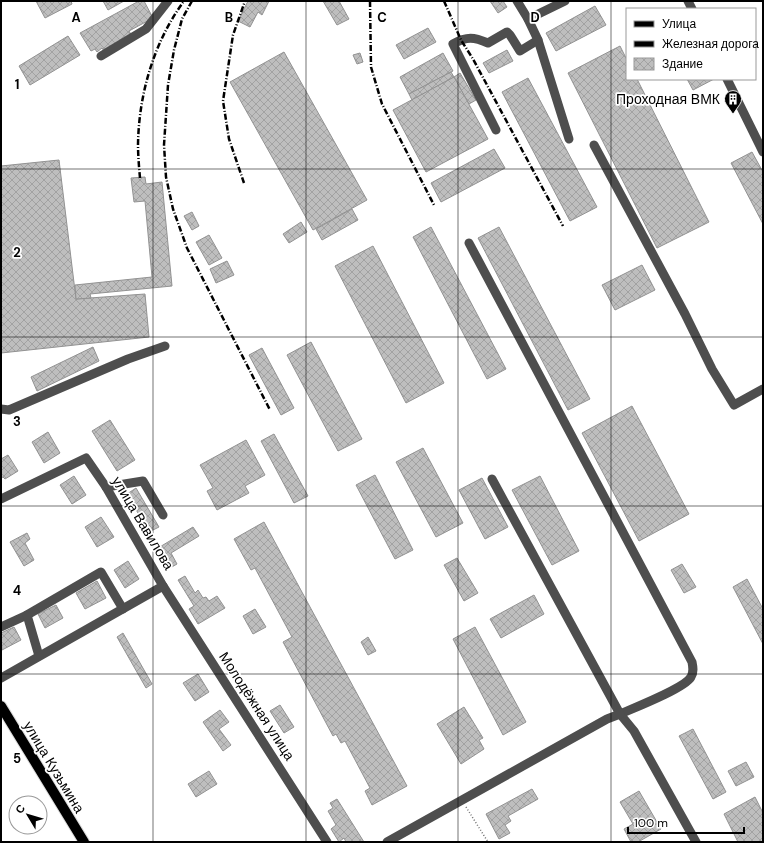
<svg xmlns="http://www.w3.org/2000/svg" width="764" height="843" viewBox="0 0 764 843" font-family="'DM Sans',sans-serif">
  <defs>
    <pattern id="building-cross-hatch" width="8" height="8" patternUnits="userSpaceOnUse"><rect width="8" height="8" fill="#bebebe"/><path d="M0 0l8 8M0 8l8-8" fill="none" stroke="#a2a2a2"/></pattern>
  </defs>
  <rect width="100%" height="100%" fill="#fff"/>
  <g fill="url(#building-cross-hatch)" stroke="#929292">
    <path d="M36 1H71L72 4 45 18Z"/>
    <path d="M103 1H124L108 10Z"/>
    <path d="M139 1H144L153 18 129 31 132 36 104 51 102 48 97 52 95 49 91 51 80 33Z"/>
    <path d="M248 1H269L262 15 258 12 250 27 238 21Z"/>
    <path d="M323 1H339L349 19 337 25Z"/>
    <path d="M490 1H503L507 7 498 13Z"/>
    <path d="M595 6 606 25 556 51 546 33Z"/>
    <path d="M428 28 436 42 404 59 396 45Z"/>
    <path d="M68 36 80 55 30 85 19 66Z"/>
    <path d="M620 46 627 60V79H637L709 222 657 248 568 73Z"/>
    <path d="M507 50 513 61 489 73 483 63Z"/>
    <path d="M284 52 367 200 313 230 230 82Z"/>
    <path d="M360 53 363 62 357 64 353 55Z"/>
    <path d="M443 53 453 71 409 94 400 77Z"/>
    <path d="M451 72 454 77 412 100 409 94Z"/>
    <path d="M460 73 476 100 469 104 454 77Z"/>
    <path d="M454 77 488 139 426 172 393 110Z"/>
    <path d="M528 78 597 207 570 221 502 92Z"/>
    <path d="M687 79H714L693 90Z"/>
    <path d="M494 149 505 168 441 202 431 183Z"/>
    <path d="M752 152 763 172V224L731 163Z"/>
    <path d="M59 160 76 299 145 294 149 337 1 353V166Z"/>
    <path d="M145 177 146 184 162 182 172 286 90 294 91 298 76 299 75 285 152 277 145 201 134 202 131 178Z"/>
    <path d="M352 209 358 220 322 240 316 229Z"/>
    <path d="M192 212 199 226 192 230 184 216Z"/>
    <path d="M301 222 307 232 289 243 283 234Z"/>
    <path d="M431 227 506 369 487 379 413 237Z"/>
    <path d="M499 227 590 399 568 410 478 238Z"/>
    <path d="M209 235 222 258 209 265 196 242Z"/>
    <path d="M373 246 444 383 406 403 335 266Z"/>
    <path d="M227 261 234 275 216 283 210 269Z"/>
    <path d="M642 265 655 290 615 310 602 285Z"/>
    <path d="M311 342 362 439 338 451 287 355Z"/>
    <path d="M93 347 99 361 37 391 31 377Z"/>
    <path d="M262 348 294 408 281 415 249 355Z"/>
    <path d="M632 406 689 514 639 541 582 433Z"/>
    <path d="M110 420 135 460 117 471 92 431Z"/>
    <path d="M48 432 60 453 44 463 32 442Z"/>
    <path d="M274 434 308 496 294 503 261 441Z"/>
    <path d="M246 440 265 475 245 486 249 493 217 510 207 491 213 488 200 465Z"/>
    <path d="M423 448 463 523 436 537 396 462Z"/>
    <path d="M8 455 18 471 5 479 3 477 1 478V459Z"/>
    <path d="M375 475 413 550 395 559 356 485Z"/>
    <path d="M74 476 86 495 72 504 60 485Z"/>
    <path d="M540 476 579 551 552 565 512 490Z"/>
    <path d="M482 478 508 527 485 539 459 490Z"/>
    <path d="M136 488 159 527 149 532 127 494Z"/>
    <path d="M101 517 114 537 97 547 85 527Z"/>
    <path d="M264 522 407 786 372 805 365 791 370 788 345 741 341 743 336 734 333 736 283 642 292 637 255 568 251 570 234 539Z"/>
    <path d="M193 527 199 536 171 553 177 564 170 568 158 548Z"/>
    <path d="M27 533 30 539 25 543 34 560 24 566 10 542Z"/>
    <path d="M457 558 478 593 464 601 444 565Z"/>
    <path d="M128 561 139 579 125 588 114 570Z"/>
    <path d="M682 564 696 587 684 593 671 570Z"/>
    <path d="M185 576 195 593 198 590 203 598 206 597 209 601 217 596 225 608 198 624 189 609 194 606 178 580Z"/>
    <path d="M747 579 763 609V644L733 587Z"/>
    <path d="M97 581 106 598 85 609 76 593Z"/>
    <path d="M534 595 544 614 501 638 490 619Z"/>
    <path d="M56 605 63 618 45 628 38 614Z"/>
    <path d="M255 609 266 627 253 634 243 616Z"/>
    <path d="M14 627 21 640 2 650 1 633Z"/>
    <path d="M475 627 526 722 503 735 453 639Z"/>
    <path d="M123 633 152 684 146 688 117 637Z"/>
    <path d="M368 637 376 651 368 655 361 642Z"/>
    <path d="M198 674 209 692 195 701 183 683Z"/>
    <path d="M280 705 294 727 284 733 270 711Z"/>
    <path d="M464 707 483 738 479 740 484 749 461 764 437 724Z"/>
    <path d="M220 710 229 722 219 729 231 745 223 751 203 722Z"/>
    <path d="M693 729 726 792 713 799 679 736Z"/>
    <path d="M746 762 754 777 736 786 728 771Z"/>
    <path d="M209 771 217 784 196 797 188 784Z"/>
    <path d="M532 789 538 799 508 816 511 821 505 825 510 833 499 839 486 814Z"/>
    <path d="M639 791 661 829 638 842H631L624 829 633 824 620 802Z"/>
    <path d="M755 797 763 813V842H738L724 814Z"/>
    <path d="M337 799 364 842H346L344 838 339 842 331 829 336 825 328 811 333 808 330 803Z"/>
  </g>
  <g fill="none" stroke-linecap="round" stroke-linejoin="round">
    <g stroke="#dbdbdb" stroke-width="12">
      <path id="major" d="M1 706 84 842"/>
    </g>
    <path stroke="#707070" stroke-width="1.5" stroke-dasharray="1 2" stroke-linecap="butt" d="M466 807 488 842"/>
    <g stroke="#4e4e4e" stroke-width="9">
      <path d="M517 1 528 19 565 1"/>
      <path d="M688 1 692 9"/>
      <path d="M528 19 538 40 569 139"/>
      <path d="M101 56 146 29 168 1"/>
      <path d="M727 79 763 152"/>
      <path d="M496 130 453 44C467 36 474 37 488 43L507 32 510 35 520 51 538 40"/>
      <path d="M594 145 685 314 712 369 734 405 763 389"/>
      <path d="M469 243 692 662C693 667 694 672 691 677 685 688 634 708 620 714L634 731 696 842"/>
      <path d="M1 409 9 410 128 359 165 346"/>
      <path d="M106 487 143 481 163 515"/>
      <path d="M1 499 86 458 106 487 163 586 327 842"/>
      <path d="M1 627 27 615"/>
      <path d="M39 656 27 615 101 572 123 609"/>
      <path d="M1 678 163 586"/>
      <path d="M387 842 607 719 620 714 492 479"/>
    </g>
    <use href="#major" stroke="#000" stroke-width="10"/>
    <g stroke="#000" stroke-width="2.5" stroke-dasharray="6 2 1 2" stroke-linecap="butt">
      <path d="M192 1 182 19 174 50 168 85 164 145 166 177 173 209 187 248 270 410"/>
      <path d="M370 1 371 67 382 104 434 205"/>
      <path d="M444 1 461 40 473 59 563 226"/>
      <path d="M140 178C139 167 138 155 138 144 139 93 154 42 184 1"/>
      <path d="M244 183 229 139 223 101 233 35 245 1"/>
    </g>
  </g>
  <path fill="none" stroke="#000" stroke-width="1" stroke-opacity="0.55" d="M153 1V842M306 1V842M458 1V842M611 1V842M1 169H763M1 337H763M1 506H763M1 674H763"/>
  <defs>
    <g id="building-pin" transform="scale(0.9)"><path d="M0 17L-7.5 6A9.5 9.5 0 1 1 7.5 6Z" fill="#000" stroke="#fff"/><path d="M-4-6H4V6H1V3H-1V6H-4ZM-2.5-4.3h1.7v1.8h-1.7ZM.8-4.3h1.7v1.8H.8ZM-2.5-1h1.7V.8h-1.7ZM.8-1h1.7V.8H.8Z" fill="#fff"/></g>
  </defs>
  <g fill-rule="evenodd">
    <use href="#building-pin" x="733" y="99"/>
  </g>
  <g text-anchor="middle" stroke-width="3.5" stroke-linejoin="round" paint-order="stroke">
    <g font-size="14" fill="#000" stroke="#fff" text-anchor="end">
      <text x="720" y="104">Проходная ВМК</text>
    </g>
    <g font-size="14" fill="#000" stroke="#fff">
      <text transform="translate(143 523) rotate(59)" y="5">улица Вавилова</text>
      <text transform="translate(257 706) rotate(57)" y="5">Молодёжная улица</text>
      <text transform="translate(54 767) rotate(59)" y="5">улица Кузьмина</text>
    </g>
  </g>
  <g font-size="13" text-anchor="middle" font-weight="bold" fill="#000" stroke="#fff" stroke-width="3.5" stroke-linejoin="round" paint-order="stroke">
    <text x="76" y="22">A</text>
    <text x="229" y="22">B</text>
    <text x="382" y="22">C</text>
    <text x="535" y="22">D</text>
    <text x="17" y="89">1</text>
    <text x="17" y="257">2</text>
    <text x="17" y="426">3</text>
    <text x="17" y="595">4</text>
    <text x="17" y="763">5</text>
  </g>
  <rect width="764" height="843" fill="none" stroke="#000000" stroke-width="4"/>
  <rect x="626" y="8" width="130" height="72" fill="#ffffff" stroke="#999999"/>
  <rect x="634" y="21" width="20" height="6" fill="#000000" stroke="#999999"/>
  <text x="662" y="28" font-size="12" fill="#000000">Улица</text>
  <rect x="634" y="41" width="20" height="6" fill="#000000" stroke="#999999"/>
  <text x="662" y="48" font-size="12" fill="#000000">Железная дорога</text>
  <rect x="634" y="58" width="20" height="12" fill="url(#building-cross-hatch)" stroke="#999999"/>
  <text x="662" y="68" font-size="12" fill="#000000">Здание</text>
  <g transform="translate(28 815) rotate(308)"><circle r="19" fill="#ffffff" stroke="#999999"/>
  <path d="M0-3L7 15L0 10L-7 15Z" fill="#000000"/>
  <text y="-6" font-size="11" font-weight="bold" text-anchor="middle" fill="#000000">С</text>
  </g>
  <path d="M628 827v6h116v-6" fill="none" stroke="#000000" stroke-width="2"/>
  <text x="634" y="827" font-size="12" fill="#000000" stroke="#ffffff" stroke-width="3" paint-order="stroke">100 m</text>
</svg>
